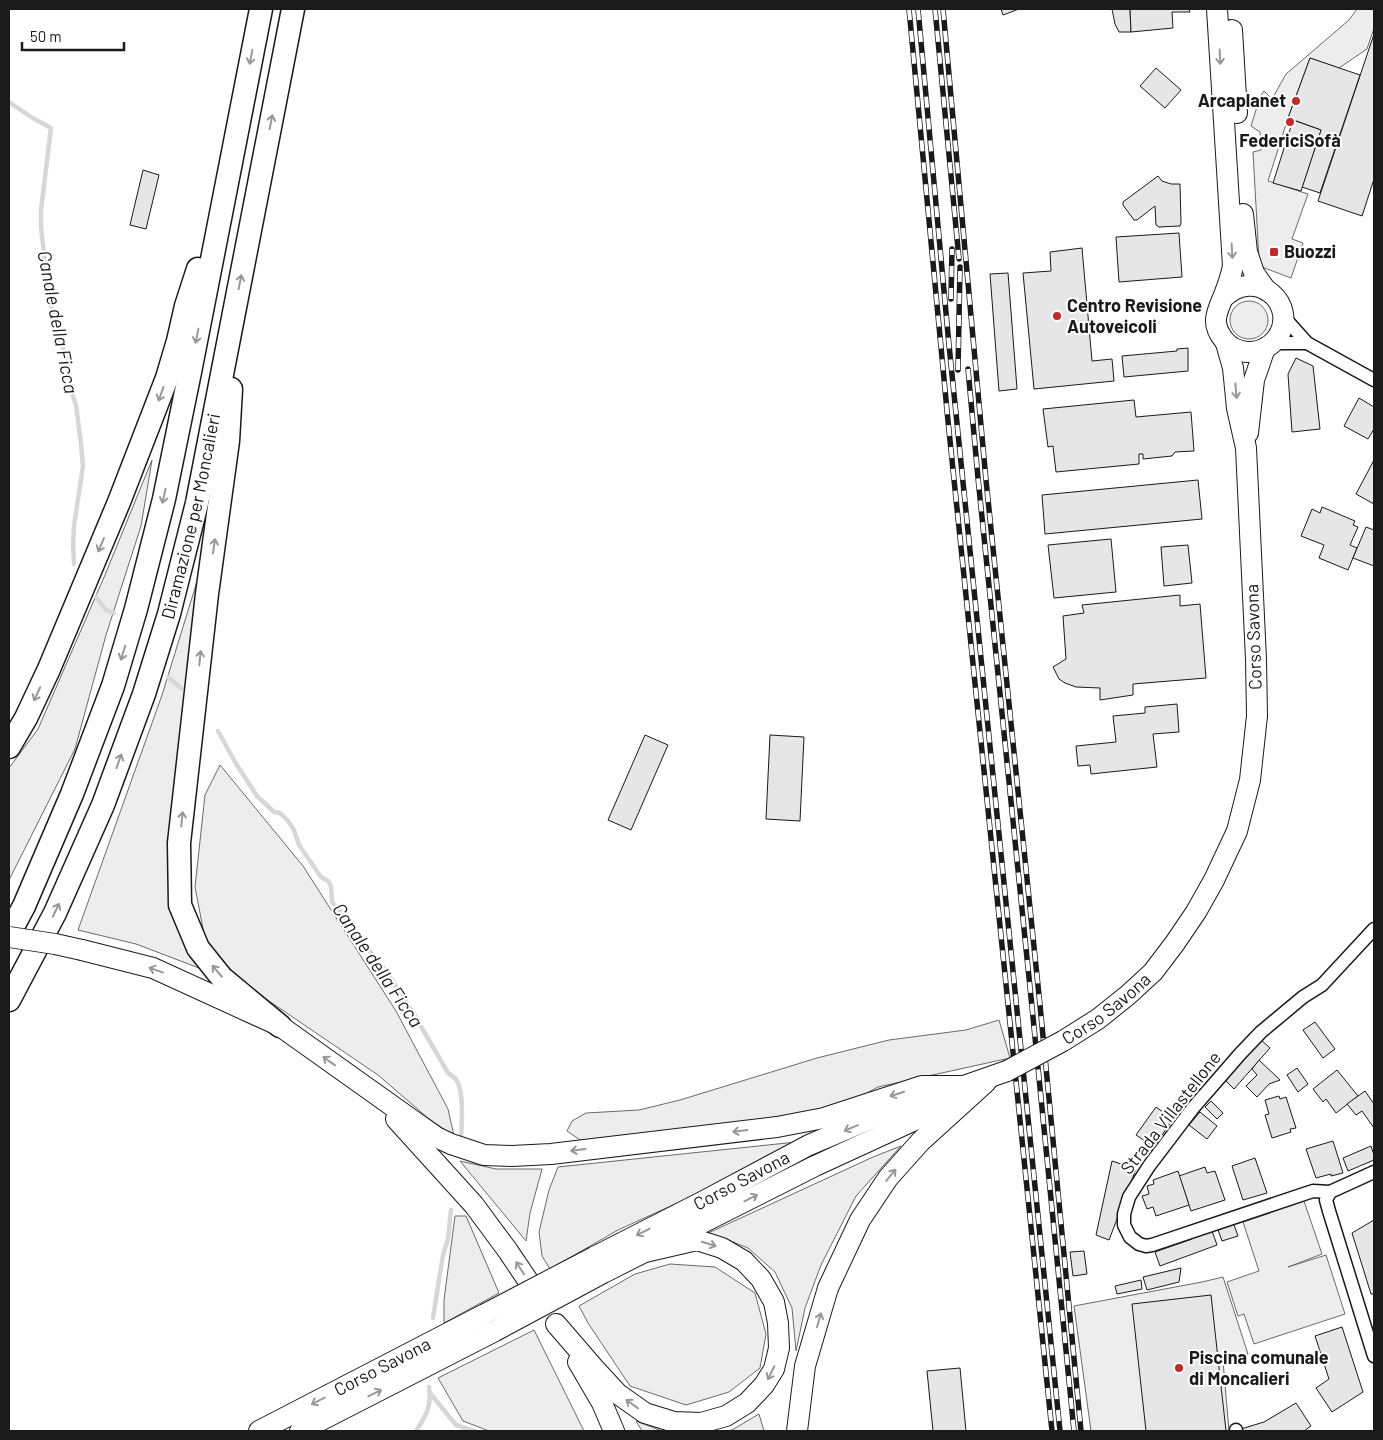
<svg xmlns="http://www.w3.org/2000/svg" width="1383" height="1440" viewBox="0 0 1383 1440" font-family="Barlow,sans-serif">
  <rect width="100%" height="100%" fill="#fff"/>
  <g fill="#ededed" stroke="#6a6a6a">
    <path d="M1357 9H1374V28L1367 49 1339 68 1310 58 1288 118 1268 181 1308 194 1292 239 1303 243 1291 278 1262 267 1259 260 1253 152 1261 150 1260 132 1251 126 1260 97 1264 91 1272 99 1286 74 1349 20Z"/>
    <circle cx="1249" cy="320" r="19"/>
    <path d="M152 460 141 526 106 635 75 749 9 880V768L38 729 105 575Z"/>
    <path d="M203 562 175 914 199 968 136 944 78 930 162 695Z"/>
    <path d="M220 765 303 866 396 1011 448 1109 454 1136 428 1118 378 1075 241 982 205 939 195 887 205 795Z"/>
    <path d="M999 1020 1010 1058 878 1087 831 1112 583 1142 567 1131 572 1121 586 1113 639 1110 680 1100 817 1058 889 1040 966 1030Z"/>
    <path d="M806 1141 741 1174 618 1230 550 1269 542 1256 539 1232 549 1190 558 1167Z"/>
    <path d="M901 1146 856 1196 821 1265 805 1308 796 1351 792 1308 775 1272 748 1248 728 1240 704 1235 873 1157Z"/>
    <path d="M460 1161 496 1169H542L530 1213 526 1241Z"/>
    <path d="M1304 1201 1322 1254 1288 1267 1326 1255 1345 1314 1254 1344 1244 1314 1238 1316 1227 1282 1259 1271 1243 1222Z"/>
    <path d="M455 1216H466L499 1293 444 1323V1300Z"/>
    <path d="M670 1264 715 1267 755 1293 766 1334 760 1368 729 1392 686 1405 630 1386 588 1323 579 1306 635 1274Z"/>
    <path d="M1223 1277 1248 1354 1223 1361 1229 1431H1091L1074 1306 1202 1282Z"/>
    <path d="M534 1330 584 1431H489L463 1421 438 1378Z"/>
    <path d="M759 1414 764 1431H726L732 1430Z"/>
    <path d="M636 1421 662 1431H642Z"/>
  </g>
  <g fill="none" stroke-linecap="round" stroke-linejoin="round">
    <g stroke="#d7d7d7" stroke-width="4.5">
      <path d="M9 102 31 117 51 128 41 210V227L48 290 51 307 60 331 61 342 68 365 71 390 76 405 81 444 83 466 74 526 73 544 74 564"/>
      <path d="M96 597 106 610 114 613"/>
      <path d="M168 677 181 688"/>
      <path d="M218 731 235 762 257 796 274 812 280 813 288 821 294 830 299 845 321 877 328 881 331 886 332 902 349 921 357 937 368 949 388 974 415 1016 448 1073C451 1075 455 1077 457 1081 464 1093 462 1123 461 1137"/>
      <path d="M433 1318 438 1286 443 1255 448 1239 451 1210"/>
      <path d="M430 1393 456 1425 474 1431"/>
      <path d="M416 1431C426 1416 432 1406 429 1387"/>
    </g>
  </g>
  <g fill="#e6e6e6" stroke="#1a1a1a">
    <path d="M1001 9H1019L1003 15Z"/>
    <path d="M1112 9H1130L1131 32H1119L1115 24Z"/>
    <path d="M1130 9H1189L1190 12H1172L1173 28 1131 32Z"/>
    <path d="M1374 34V179L1362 216 1318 201Z"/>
    <path d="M1310 58 1360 75 1320 193 1302 187 1321 130 1288 118Z"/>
    <path d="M1156 68 1181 90 1165 108 1140 86Z"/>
    <path d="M1293 120 1321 130 1301 191 1273 183Z"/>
    <path d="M143 170 159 175 146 229 130 225Z"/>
    <path d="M1158 176 1162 181 1171 184H1180L1181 223 1180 226 1159 227 1156 225 1155 206 1137 220H1134L1123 205V202Z"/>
    <path d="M1179 233 1182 277 1119 282 1116 237Z"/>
    <path d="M1082 248 1092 361 1112 359 1114 381 1034 389 1023 273 1051 271 1050 252Z"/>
    <path d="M1008 273 1017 389 999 391 990 274Z"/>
    <path d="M1188 348V371L1124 377 1122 356 1177 351V349Z"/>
    <path d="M1296 358 1313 366 1320 429 1292 432 1288 374Z"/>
    <path d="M1359 398 1374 407V429L1368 439 1344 426Z"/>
    <path d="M1134 400 1136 417 1191 412 1194 451 1175 452 1172 456 1143 459V454H1139V464L1056 472 1053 446 1048 447 1043 409Z"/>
    <path d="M1374 460V504L1356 494Z"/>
    <path d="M1198 480 1202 519 1045 534 1042 495Z"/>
    <path d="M1322 507 1355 521 1353 525 1358 527 1350 545 1357 548 1348 570 1319 558 1324 545 1301 536 1312 509 1320 513Z"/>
    <path d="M1366 527 1374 530V566L1353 558Z"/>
    <path d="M1111 539 1116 592 1054 598 1048 545Z"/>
    <path d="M1188 545 1192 583 1164 586 1161 547Z"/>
    <path d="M1180 595V606L1200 604 1206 678 1133 684V695L1100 700V688L1076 687 1065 683 1059 679 1053 667 1066 659 1063 616 1084 613 1082 605Z"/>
    <path d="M1177 704 1179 732 1153 734 1157 767 1091 774 1090 765 1078 766 1076 746 1116 742 1113 716 1145 713V707Z"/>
    <path d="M645 735 668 745 631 830 608 820Z"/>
    <path d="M770 735 804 737 800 821 766 819Z"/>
    <path d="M1315 1022 1335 1049 1323 1058 1303 1030Z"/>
    <path d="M1260 1039 1270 1048 1234 1089 1225 1080Z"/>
    <path d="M1259 1060 1280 1080 1269 1084 1257 1097 1246 1086 1257 1075 1252 1069Z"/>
    <path d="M1297 1068 1308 1084 1298 1092 1287 1075Z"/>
    <path d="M1337 1070 1358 1096 1336 1113 1326 1099 1323 1102 1313 1089Z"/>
    <path d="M1365 1091 1374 1104V1128L1362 1111 1356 1115 1347 1104Z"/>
    <path d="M1279 1096 1280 1099 1286 1097 1296 1128 1290 1129 1291 1132 1272 1138 1265 1115 1269 1114 1265 1100Z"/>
    <path d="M1211 1101 1223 1113 1217 1119 1205 1107Z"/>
    <path d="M1156 1107 1173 1119 1154 1147 1136 1135Z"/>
    <path d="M1200 1112 1217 1126 1207 1139 1189 1125Z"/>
    <path d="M1333 1141 1343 1173 1331 1176V1174L1316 1178 1306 1149Z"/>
    <path d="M1371 1146 1374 1155V1160L1348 1171 1343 1158Z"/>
    <path d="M1255 1158 1267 1193 1243 1200 1232 1166Z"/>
    <path d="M1112 1161 1136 1169 1109 1240 1096 1235Z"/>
    <path d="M1205 1167 1207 1173 1215 1171 1225 1200 1191 1211 1179 1176Z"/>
    <path d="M1178 1171 1189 1205 1156 1216 1153 1207 1147 1209 1142 1196 1149 1194 1147 1186 1154 1184 1153 1180Z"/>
    <path d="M1374 1220V1294H1371L1352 1233Z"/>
    <path d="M1233 1222 1238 1236 1222 1241 1217 1227Z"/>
    <path d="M1211 1228 1217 1245 1160 1266 1155 1252 1192 1239 1191 1236Z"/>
    <path d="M1084 1251 1087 1274 1073 1276 1070 1252Z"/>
    <path d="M1181 1268 1179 1282 1147 1290 1143 1277Z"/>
    <path d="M1141 1280 1142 1289 1117 1294 1115 1286Z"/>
    <path d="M1211 1295 1226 1431H1146L1132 1304Z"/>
    <path d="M1342 1327 1363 1392 1332 1412 1316 1388 1329 1379 1315 1336Z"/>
    <path d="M960 1368 966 1431H933L927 1371Z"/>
    <path d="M1296 1403 1311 1426 1304 1431H1242L1241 1429 1264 1422Z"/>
  </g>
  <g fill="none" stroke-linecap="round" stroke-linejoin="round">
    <g stroke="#1a1a1a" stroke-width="15">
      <g id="street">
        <path d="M1282 315 1307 343 1374 380"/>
        <path d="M1272 343H1307"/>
        <path d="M1374 929 1322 985 1303 997 1261 1032 1240 1054 1193 1108 1149 1166 1129 1197 1124 1214V1225L1130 1237 1139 1244 1146 1246 1152 1245 1313 1191 1330 1192 1374 1172"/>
        <path d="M1330 1192 1326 1200 1329 1211 1374 1356"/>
        <path d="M1236 1430V1431"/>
      </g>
    </g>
    <g stroke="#1a1a1a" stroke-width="22">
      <g id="primary">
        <path d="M1217 9 1233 266C1231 276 1228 285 1224 295 1217 312 1210 323 1224 340 1230 348 1238 351 1247 352 1259 353 1270 347 1277 338 1300 305 1256 265 1223 298"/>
        <path d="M1232 30 1237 113"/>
        <path d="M1243 214 1247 252 1254 273 1266 290"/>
        <path d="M1248 433 1254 380 1265 348"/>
        <path d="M82 950 153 968 280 1026 436 1137 451 1144 484 1155 512 1156 551 1154 777 1127 824 1118 922 1086H962"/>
        <path id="s1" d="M1063 1041 1098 1019 1128 995 1153 972 1175 943 1196 912 1214 880 1237 831 1250 780 1257 716 1256 659 1246 448 1237 408 1233 368 1226 343"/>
        <path d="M396 1119 474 1205 508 1251 543 1303"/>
        <path id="s2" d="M594 1257 702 1202 809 1145 875 1117 1007 1071"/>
        <path d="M603 1273 815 1166 915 1120 953 1105"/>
        <path d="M556 1324 594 1368 618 1394 645 1413 674 1422 701 1423 726 1416 747 1403 764 1385 774 1369 779 1348 778 1323 774 1302 761 1279 744 1261 722 1248 697 1240 645 1252"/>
        <path d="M578 1362 602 1403 614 1431"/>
        <path id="s3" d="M259 1431 485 1314"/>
        <path d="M300 1431 495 1331"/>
        <path d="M797 1431 805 1366 828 1288 860 1220 888 1178 921 1141 986 1082"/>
      </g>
    </g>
    <g stroke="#1a1a1a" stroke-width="25">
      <g id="highway">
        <path d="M231 389 228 441 207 594 179 843 180 905 198 948 222 978 280 1026"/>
        <path d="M9 747 26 718 49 669 119 502 167 378 178 341 186 306 198 269"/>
        <path d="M9 934 24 906 72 794 113 686 136 609 164 499 190 372 261 9"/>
        <path id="s4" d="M9 1000 55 913 103 805 144 694 169 614 197 503 293 9"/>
      </g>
    </g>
    <use href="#street" stroke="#fff" stroke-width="12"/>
    <use href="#primary" stroke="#fff" stroke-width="20"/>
    <use href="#highway" stroke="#fff" stroke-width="22"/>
    <g stroke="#1a1a1a" stroke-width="5.5">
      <g id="rail">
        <path d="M909 9 948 421 1052 1431"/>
        <path d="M918 9 949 345 1060 1431"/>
        <path d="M935 9 959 259"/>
        <path d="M943 9 986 480 1040 1005 1081 1431"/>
        <path d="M951 299 952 249"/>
        <path d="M968 369 978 478 1032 1007 1074 1431"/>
        <path d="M958 370 960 267"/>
      </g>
    </g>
    <use href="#rail" stroke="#fff" stroke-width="4" stroke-dasharray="11" stroke-linecap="butt"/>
    <g stroke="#1a1a1a" stroke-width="22" stroke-linecap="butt">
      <g id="primary-bridge">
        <path d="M9 937 55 944 82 950"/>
        <path d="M1007 1071 1063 1041"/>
        <path d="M485 1314 594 1257"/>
        <path d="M495 1331 603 1273"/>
      </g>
    </g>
    <use href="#primary-bridge" stroke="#fff" stroke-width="20"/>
  </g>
  <defs><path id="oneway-shaft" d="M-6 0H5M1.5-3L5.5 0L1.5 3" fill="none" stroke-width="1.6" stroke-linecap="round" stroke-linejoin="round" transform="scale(1.25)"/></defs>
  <g stroke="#989898">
    <use href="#oneway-shaft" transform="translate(251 57) rotate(101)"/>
    <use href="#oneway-shaft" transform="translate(1220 57) rotate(87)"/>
    <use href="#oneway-shaft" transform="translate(271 122) rotate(-79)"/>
    <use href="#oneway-shaft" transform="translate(1232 251) rotate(87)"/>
    <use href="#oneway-shaft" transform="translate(240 282) rotate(-79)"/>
    <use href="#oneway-shaft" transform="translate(197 336) rotate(101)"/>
    <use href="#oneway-shaft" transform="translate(1236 391) rotate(85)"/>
    <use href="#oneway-shaft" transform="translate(161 394) rotate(110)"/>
    <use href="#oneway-shaft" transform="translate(164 496) rotate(102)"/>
    <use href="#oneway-shaft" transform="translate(101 545) rotate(113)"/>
    <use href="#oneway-shaft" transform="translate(214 546) rotate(-82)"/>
    <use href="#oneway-shaft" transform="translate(123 653) rotate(107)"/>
    <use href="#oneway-shaft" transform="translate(200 658) rotate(-84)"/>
    <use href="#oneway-shaft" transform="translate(37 694) rotate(115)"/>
    <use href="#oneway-shaft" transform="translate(119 761) rotate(-70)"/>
    <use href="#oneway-shaft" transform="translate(182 819) rotate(-84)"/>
    <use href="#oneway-shaft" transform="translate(56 910) rotate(-65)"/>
    <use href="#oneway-shaft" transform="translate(156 970) rotate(-160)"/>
    <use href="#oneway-shaft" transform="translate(217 971) rotate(-130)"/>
    <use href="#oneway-shaft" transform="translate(329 1061) rotate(-144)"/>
    <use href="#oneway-shaft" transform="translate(897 1094) rotate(162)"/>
    <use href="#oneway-shaft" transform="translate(851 1128) rotate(157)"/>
    <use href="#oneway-shaft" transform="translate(740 1131) rotate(173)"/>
    <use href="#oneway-shaft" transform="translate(578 1150) rotate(173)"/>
    <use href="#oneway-shaft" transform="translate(891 1175) rotate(-51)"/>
    <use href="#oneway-shaft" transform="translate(751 1198) rotate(-27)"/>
    <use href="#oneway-shaft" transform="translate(643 1232) rotate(153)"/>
    <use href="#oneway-shaft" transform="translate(709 1244) rotate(17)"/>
    <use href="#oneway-shaft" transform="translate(520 1268) rotate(-123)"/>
    <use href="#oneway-shaft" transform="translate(819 1320) rotate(-74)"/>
    <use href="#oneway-shaft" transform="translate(771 1373) rotate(116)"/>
    <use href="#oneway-shaft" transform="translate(375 1393) rotate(-27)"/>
    <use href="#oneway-shaft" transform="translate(318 1401) rotate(153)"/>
    <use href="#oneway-shaft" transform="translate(632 1404) rotate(-144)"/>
  </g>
  <g fill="#c62828" stroke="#fff" stroke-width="2">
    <circle cx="1296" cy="101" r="5"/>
    <circle cx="1290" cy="122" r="5"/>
    <rect x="1269" y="247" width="10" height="10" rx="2.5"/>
    <circle cx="1057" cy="316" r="5"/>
    <circle cx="1179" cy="1368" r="5"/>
  </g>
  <g text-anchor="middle" stroke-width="4" stroke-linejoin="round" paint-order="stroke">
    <g font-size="18" font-weight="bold" fill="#1a1a1a" stroke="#fff" text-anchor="start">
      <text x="1286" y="107" text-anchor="end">Arcaplanet</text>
      <text x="1290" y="147" text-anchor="middle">FedericiSofà</text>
      <text x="1284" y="258">Buozzi</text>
      <text x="1067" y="312">Centro Revisione<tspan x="1067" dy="21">Autoveicoli</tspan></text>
      <text x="1189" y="1364">Piscina comunale<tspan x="1189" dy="21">di Moncalieri</tspan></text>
    </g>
    <g font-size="18" fill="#1a1a1a" stroke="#fff">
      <text dy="6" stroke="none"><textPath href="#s4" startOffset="519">Diramazione per Moncalieri</textPath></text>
      <text transform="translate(1254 637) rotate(-92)" y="6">Corso Savona</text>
      <text dy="6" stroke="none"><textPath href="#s1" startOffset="54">Corso Savona</textPath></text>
      <text transform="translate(1171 1113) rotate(-52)" y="6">Strada Villastellone</text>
      <text dy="6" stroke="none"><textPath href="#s2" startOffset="166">Corso Savona</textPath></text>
      <text dy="6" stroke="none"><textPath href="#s3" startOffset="139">Corso Savona</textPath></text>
    </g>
    <g font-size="19" font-style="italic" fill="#1a1a1a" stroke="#fff">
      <text transform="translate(58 322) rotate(79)" y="7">Canale della Ficca</text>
      <text transform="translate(378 965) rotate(56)" y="7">Canale della Ficca</text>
    </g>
  </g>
  <rect width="1383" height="1440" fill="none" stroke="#1a1a1a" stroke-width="20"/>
  <path d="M22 42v8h102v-8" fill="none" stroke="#1a1a1a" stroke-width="2.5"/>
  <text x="30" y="42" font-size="15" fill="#1a1a1a" stroke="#ffffff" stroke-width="4" paint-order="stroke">50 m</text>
</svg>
